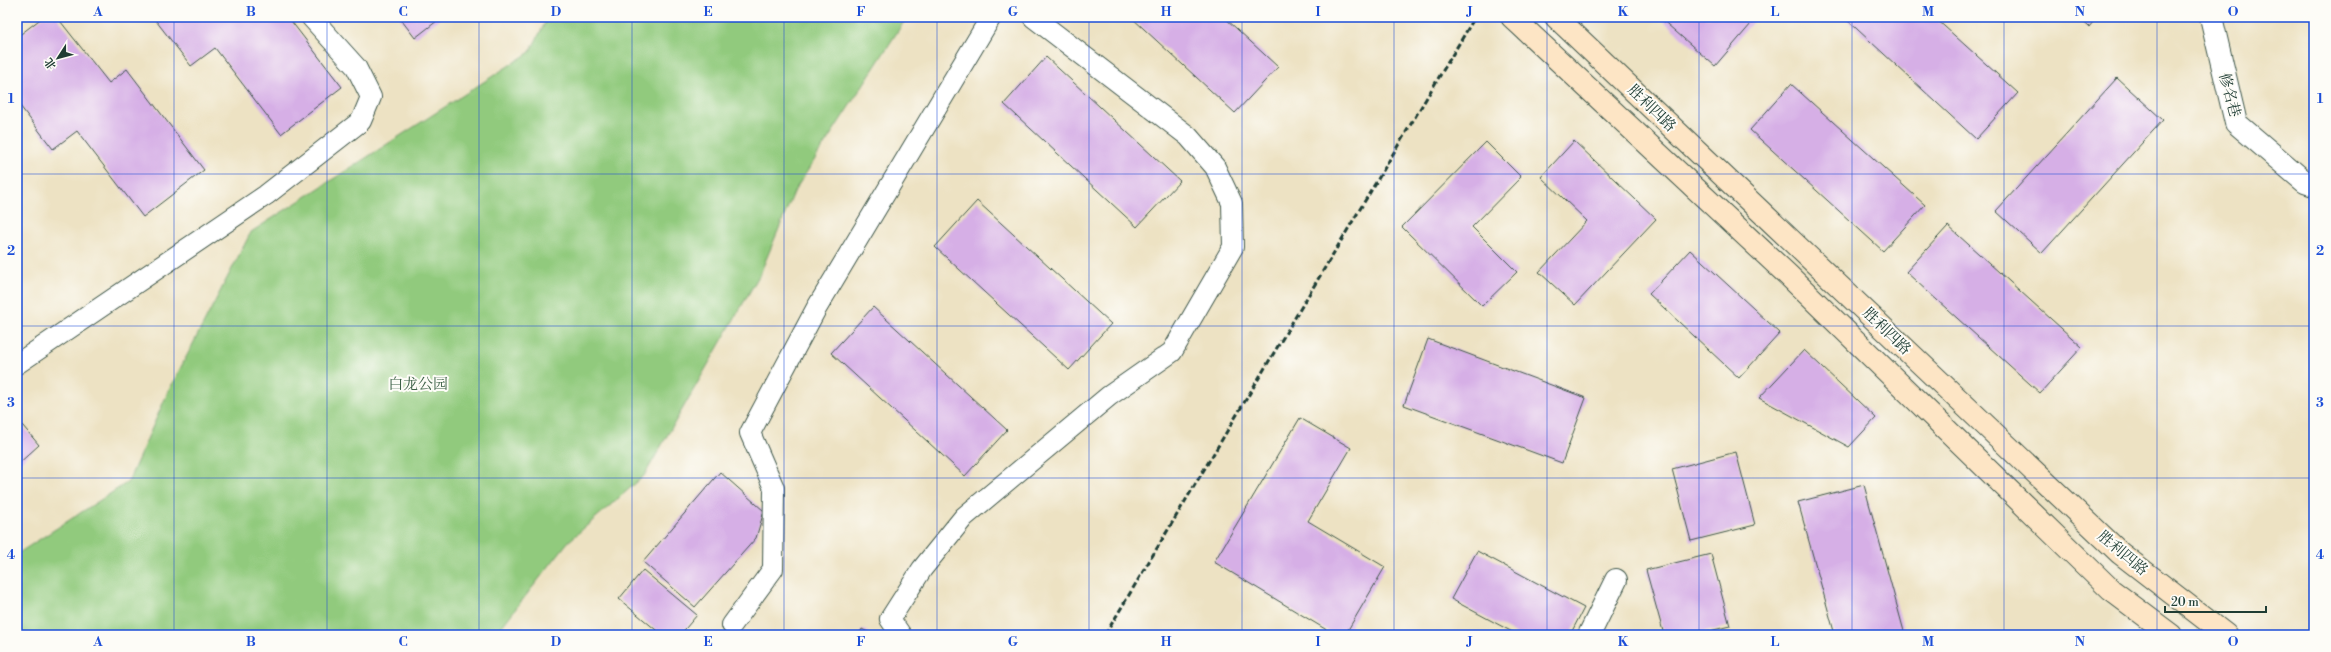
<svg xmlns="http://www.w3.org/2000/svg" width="2331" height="652" viewBox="0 0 2331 652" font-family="'Libre Bodoni','Noto Serif SC',serif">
  <rect width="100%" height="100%" fill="#fdfcf7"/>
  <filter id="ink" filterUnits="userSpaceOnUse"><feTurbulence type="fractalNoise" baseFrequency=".025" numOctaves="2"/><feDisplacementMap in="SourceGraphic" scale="8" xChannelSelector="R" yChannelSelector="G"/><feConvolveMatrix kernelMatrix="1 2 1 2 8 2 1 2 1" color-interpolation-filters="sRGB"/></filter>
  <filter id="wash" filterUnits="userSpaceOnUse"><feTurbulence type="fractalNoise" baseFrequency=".012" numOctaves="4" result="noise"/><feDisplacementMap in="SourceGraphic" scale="16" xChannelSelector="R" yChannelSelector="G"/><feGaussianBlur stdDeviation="0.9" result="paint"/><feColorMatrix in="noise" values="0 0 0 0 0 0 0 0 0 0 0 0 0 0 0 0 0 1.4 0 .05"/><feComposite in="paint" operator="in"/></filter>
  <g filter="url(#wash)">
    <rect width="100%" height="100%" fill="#ede2c3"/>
    <path fill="#91ca7d" stroke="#588458" d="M548 17H907L795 190 760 274 644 476 568 542 495 635H17V554L128 482 168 392 251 232 530 52Z"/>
    <g id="blocks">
      <g fill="#d6afe6">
        <path d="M43 17H57L109 83 127 69 204 170 143 217 77 131 53 149 17 102V37Z"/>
        <path d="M153 17H288L342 87 281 134 215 48 191 66Z"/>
        <path d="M399 17H442L415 38Z"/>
        <path d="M1131 17H1224L1278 67 1235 113Z"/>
        <path d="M1659 17H1757L1715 66Z"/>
        <path d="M1844 17H1934L2018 93 1976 139Z"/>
        <path d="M2078 17H2097L2089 27Z"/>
        <path d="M1046 57 1180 181 1137 227 1004 104Z"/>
        <path d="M2117 78 2163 120 2042 253 1996 211Z"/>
        <path d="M1791 84 1925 205 1883 251 1750 130Z"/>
        <path d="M1574 141 1656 219 1575 305 1539 272 1587 221 1541 177Z"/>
        <path d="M1486 142 1521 177 1472 227 1517 272 1482 306 1402 227Z"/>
        <path d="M977 201 1111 324 1069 370 935 247Z"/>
        <path d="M1948 226 2082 347 2040 393 1906 272Z"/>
        <path d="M1690 250 1780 333 1739 378 1649 294Z"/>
        <path d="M873 307 1007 430 965 476 831 353Z"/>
        <path d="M1428 339 1586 398 1562 463 1404 405Z"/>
        <path d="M1804 350 1876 418 1849 447 1759 398Z"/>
        <path d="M1300 418 1351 448 1308 521 1385 567 1345 635H1335L1214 562Z"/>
        <path d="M17 419 39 445 17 465Z"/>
        <path d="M1736 452 1755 525 1691 541 1672 469Z"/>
        <path d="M720 472 764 511 756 538 695 607 643 562Z"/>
        <path d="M1864 485 1905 635H1835L1798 502Z"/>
        <path d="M1477 551 1584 608 1570 635H1518L1451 599Z"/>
        <path d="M1711 554 1730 626 1693 635H1664L1646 570Z"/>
        <path d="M643 570 697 615 680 635H662L619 599Z"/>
        <path d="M862 629 873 635H859Z"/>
      </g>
    </g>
  </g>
  <g filter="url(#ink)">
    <use href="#blocks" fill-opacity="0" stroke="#3e5649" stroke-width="1"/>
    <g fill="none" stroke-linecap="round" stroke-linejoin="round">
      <g stroke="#3e5649" stroke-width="22">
        <g id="lane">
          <path d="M17 364 266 195 361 121 371 97 356 67 311 17"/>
          <path d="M732 625 773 569 774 488 750 433 816 309 991 17"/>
          <path d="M901 635 890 619 922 569 964 517 1109 396 1172 352 1233 247 1232 203 1215 167 1188 136 1033 17"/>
        </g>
      </g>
      <g stroke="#3e5649" stroke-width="24">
        <g id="street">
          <path d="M2211 17 2236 123 2305 182 2314 185"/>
          <path d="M1589 635 1616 580"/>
        </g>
      </g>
      <g stroke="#3e5649" stroke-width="24">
        <g id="secondary">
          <path d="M1512 17 1788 275 2111 590 2171 635"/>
          <path d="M1556 17 2120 553 2226 635"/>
        </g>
      </g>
      <use href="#lane" stroke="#fff" stroke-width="20"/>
      <use href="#street" stroke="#fff" stroke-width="22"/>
      <use href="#secondary" stroke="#fde5c5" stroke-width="22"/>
      <path stroke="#1f3d34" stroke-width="3" stroke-dasharray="6 3" stroke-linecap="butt" d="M1105 635 1475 17"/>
    </g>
  </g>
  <path fill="none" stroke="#1d4ed8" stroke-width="1" stroke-opacity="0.55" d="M174 17V635M327 17V635M479 17V635M632 17V635M784 17V635M937 17V635M1089 17V635M1242 17V635M1394 17V635M1547 17V635M1699 17V635M1852 17V635M2004 17V635M2157 17V635M17 174H2314M17 326H2314M17 478H2314"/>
  <g text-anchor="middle" stroke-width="4" stroke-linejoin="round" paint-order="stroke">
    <g font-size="15" fill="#1f3d34" stroke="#fdfcf7">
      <text transform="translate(2230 95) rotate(75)" y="5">修名巷</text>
      <text transform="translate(1652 108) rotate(44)" y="5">胜利四路</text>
      <text transform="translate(1887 331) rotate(44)" y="5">胜利四路</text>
      <text transform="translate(2123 553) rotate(40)" y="5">胜利四路</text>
    </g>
    <g font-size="15" fill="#3c6046" stroke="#fdfcf7">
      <text x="418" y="389">白龙公园</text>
    </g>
  </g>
  <rect width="2331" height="652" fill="none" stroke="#fdfcf7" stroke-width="44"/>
  <g transform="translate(58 58) rotate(234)" stroke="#fdfcf7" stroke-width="3" paint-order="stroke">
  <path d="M0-3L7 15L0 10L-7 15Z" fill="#1f3d34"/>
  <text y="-6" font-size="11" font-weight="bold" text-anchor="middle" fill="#1f3d34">北</text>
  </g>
  <path d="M2165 606v6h101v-6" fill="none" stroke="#1f3d34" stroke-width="2"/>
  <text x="2171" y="606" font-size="12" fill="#1f3d34" stroke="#fdfcf7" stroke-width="3" paint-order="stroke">20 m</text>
  <rect x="22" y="22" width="2287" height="608" fill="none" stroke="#1d4ed8" stroke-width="1.5"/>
  <g font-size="13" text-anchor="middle" font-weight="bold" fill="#1d4ed8">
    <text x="98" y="16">A</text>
    <text x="251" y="16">B</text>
    <text x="403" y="16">C</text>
    <text x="556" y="16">D</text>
    <text x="708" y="16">E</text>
    <text x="861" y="16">F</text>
    <text x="1013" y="16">G</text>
    <text x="1166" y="16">H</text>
    <text x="1318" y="16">I</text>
    <text x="1470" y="16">J</text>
    <text x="1623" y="16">K</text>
    <text x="1775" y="16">L</text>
    <text x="1928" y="16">M</text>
    <text x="2080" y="16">N</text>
    <text x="2233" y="16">O</text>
    <text x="11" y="103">1</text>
    <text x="2320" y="103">1</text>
    <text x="11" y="255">2</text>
    <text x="2320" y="255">2</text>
    <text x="11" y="407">3</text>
    <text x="2320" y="407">3</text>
    <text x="11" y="559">4</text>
    <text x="2320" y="559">4</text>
    <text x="98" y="646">A</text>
    <text x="251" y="646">B</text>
    <text x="403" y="646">C</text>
    <text x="556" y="646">D</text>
    <text x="708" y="646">E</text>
    <text x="861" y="646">F</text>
    <text x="1013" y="646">G</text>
    <text x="1166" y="646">H</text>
    <text x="1318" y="646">I</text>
    <text x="1470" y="646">J</text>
    <text x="1623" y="646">K</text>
    <text x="1775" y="646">L</text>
    <text x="1928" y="646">M</text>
    <text x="2080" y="646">N</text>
    <text x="2233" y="646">O</text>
  </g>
</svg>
